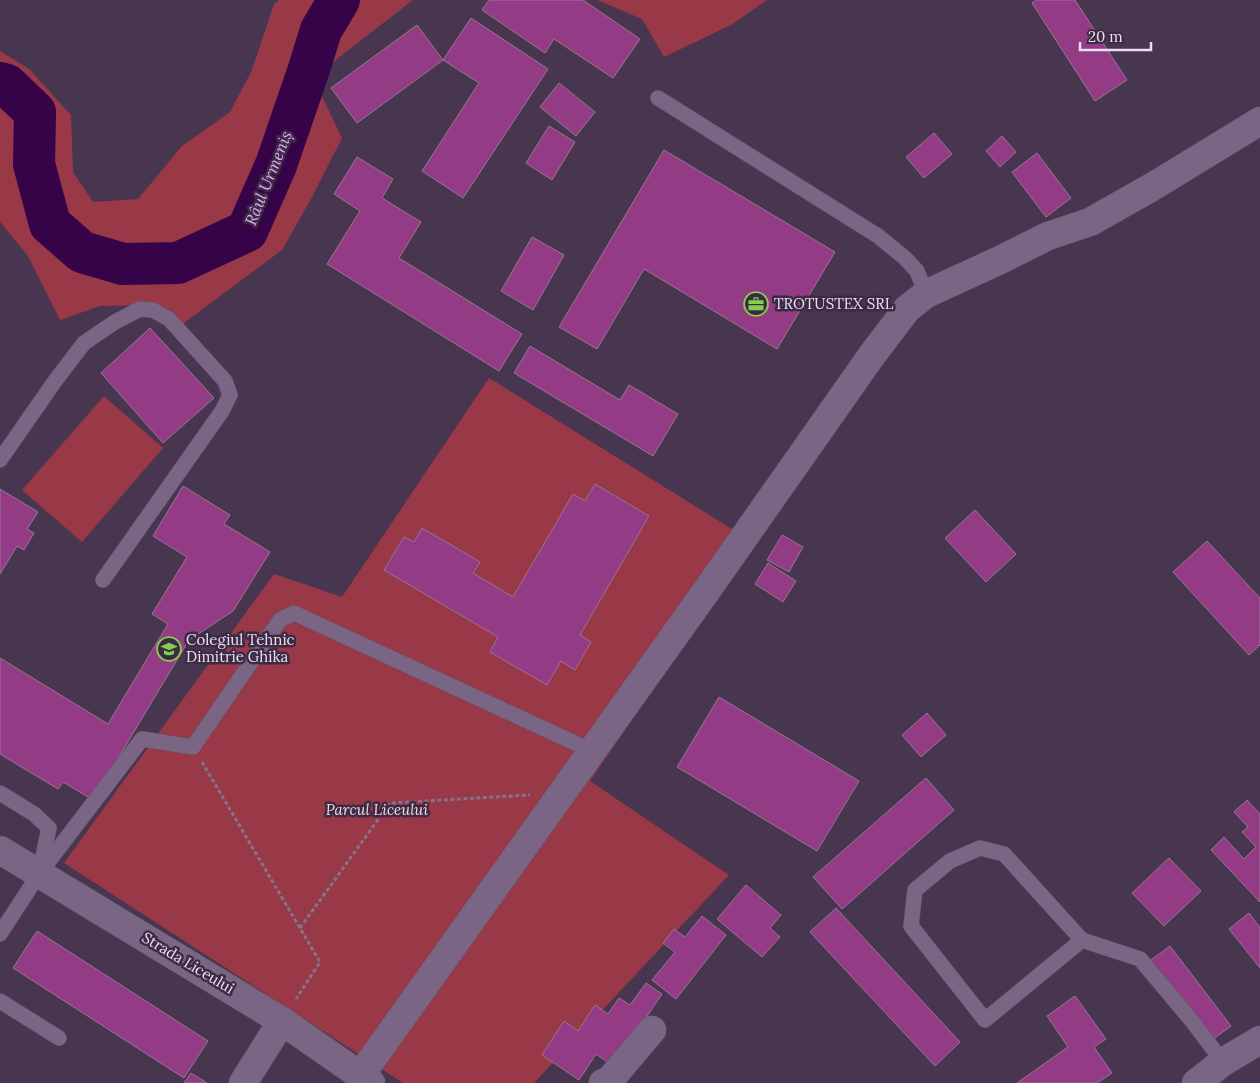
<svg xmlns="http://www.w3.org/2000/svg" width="1260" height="1083" viewBox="0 0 1260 1083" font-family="Lora,serif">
  <rect width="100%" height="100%" fill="#483651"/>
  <g fill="#993847">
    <path d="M279 0H413L333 62 320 92 342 138 311 199 282 250 180 326 155 305 100 306 60 320 28 256 0 222V51L29 69 71 115 73 172 93 202 138 199 182 146 230 112 252 70 274 4Z"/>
    <path d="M597 0H767L731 25 664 57 642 19Z"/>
    <path d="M489 378 740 534 699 622 590 781 729 875 534 1083H403L64 863 274 574 342 597Z"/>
    <path d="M104 396 163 448 82 542 22 490Z"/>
  </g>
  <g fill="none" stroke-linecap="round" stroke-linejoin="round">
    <path stroke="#360348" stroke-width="42" d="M0 83 7 85 35 112 34 164 50 224 82 252 123 264 178 263 247 231 276 165 309 69 321 30 339 0"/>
  </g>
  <g fill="#933b85" stroke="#96778f">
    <path d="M489 0H583L640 39 613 78 554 39 545 53 482 10Z"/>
    <path d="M1036 0H1075L1127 80 1095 101 1032 3Z"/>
    <path d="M471 18 548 69 463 198 422 171 479 83 443 60Z"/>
    <path d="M417 25 443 60 357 123 331 88Z"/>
    <path d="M559 83 595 112 576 136 540 107Z"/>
    <path d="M549 126 575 142 552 180 526 163Z"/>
    <path d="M934 133 952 154 924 178 906 157Z"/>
    <path d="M1002 136 1016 152 1000 167 986 151Z"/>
    <path d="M664 150 835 252 777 349 644 269 597 349 559 327Z"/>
    <path d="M1037 153 1071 198 1046 217 1012 172Z"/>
    <path d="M357 157 393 179 382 198 421 222 399 258 522 334 499 371 327 264 360 211 334 194Z"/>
    <path d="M532 237 564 255 533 310 501 291Z"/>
    <path d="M150 328 214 398 163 443 101 373Z"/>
    <path d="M530 346 620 400 629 385 678 414 653 456 514 373Z"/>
    <path d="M595 484 649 516 580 635 591 642 575 670 561 661 547 685 490 652 498 637 384 570 404 537 414 542 422 528 480 562 473 573 513 597 573 494 585 501Z"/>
    <path d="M183 486 230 515 224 524 270 552 233 611 189 640 93 800 63 782 58 789 0 754V658L108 724 168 624 152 614 187 557 153 536Z"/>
    <path d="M0 489 38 512 27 529 34 533 24 550 17 546 0 574Z"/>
    <path d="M975 510 1016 554 986 582 945 538Z"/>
    <path d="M782 535 803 547 789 572 767 560Z"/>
    <path d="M1207 541 1260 598V645L1249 655 1173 572Z"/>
    <path d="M768 563 796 581 783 602 755 584Z"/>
    <path d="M719 697 859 781 817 851 677 767Z"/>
    <path d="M927 713 946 735 921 757 902 735Z"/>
    <path d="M926 778 954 810 842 909 813 877Z"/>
    <path d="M1247 800 1260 814V902L1211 850 1224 837 1244 859 1256 847 1242 832 1248 827 1234 812Z"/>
    <path d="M1169 858 1201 891 1164 926 1132 893Z"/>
    <path d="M746 885 781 915 770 928 780 937 762 957 717 919Z"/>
    <path d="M836 908 960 1042 935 1066 810 932Z"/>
    <path d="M1249 913 1260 928V968L1229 929Z"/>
    <path d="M702 916 726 935 676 999 652 980 675 952 663 943 674 929 685 937Z"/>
    <path d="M37 931 208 1041 184 1078 13 968Z"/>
    <path d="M1170 946 1231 1026 1212 1040 1151 960Z"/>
    <path d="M646 983 662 994 613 1066 596 1054 579 1080 542 1055 564 1021 578 1031 595 1005 608 1014 619 998 630 1005Z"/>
    <path d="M1075 996 1106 1039 1094 1047 1112 1073 1097 1083H1017L1068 1047 1047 1016Z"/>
    <path d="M191 1073 207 1083H184Z"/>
  </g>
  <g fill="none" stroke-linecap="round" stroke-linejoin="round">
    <g stroke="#63536a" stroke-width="16">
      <g id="lane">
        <path d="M658 98 878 236 905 258 917 271 926 294"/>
        <path d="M0 460 55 381 84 343 115 322 140 309 153 310 169 319 225 381 230 395 222 411 103 580"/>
        <path d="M0 793 34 814 49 828 40 870"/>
        <path d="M0 934 39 874 142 739 193 747 280 620 294 613 592 751"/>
        <path d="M1082 940 985 1020 911 926 915 890 950 861 980 848 1004 854 1082 940 1140 959 1192 1021 1223 1062"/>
        <path d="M0 1001 59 1038"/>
      </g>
    </g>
    <g stroke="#63536a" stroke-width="29">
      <g id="street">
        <path d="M0 850 282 1021 371 1083"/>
        <path d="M360 1076 707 590 872 355 907 309 926 294 1000 260 1048 236 1090 222 1152 187 1260 121"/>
        <path d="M243 1083 282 1021"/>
        <path d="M603 1083 609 1081 652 1030"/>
        <path d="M1196 1083 1223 1062 1260 1040"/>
      </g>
    </g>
    <g stroke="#83748b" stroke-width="3" stroke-dasharray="4 2.5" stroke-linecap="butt">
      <path d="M202 762 320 962 296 999"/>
      <path d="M300 928 390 803 530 795"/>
    </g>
    <use href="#lane" stroke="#7a6684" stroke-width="15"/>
    <use href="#street" stroke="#7a6684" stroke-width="28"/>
  </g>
  <defs>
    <g id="office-ring" transform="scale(1.25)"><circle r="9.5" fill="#3d2b46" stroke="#84cf4d" stroke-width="1.5"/><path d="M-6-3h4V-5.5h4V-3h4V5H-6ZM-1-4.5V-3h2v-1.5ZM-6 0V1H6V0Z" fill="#84cf4d"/></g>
    <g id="university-ring" transform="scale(1.25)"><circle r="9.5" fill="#3d2b46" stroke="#84cf4d" stroke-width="1.5"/><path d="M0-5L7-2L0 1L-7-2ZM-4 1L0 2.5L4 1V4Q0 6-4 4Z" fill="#84cf4d"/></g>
  </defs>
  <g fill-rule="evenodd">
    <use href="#office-ring" x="756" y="304"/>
    <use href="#university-ring" x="169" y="649"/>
  </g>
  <g text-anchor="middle" stroke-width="5" stroke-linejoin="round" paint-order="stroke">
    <g font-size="15" fill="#eadff0" stroke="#3d2b46" text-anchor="start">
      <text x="774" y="309">TROTUSTEX SRL</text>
      <text x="186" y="645">Colegiul Tehnic<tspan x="186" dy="17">Dimitrie Ghika</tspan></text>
    </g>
    <g font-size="15" font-style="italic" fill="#f6d6d7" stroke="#3d2b46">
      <text x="377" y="815">Parcul Liceului</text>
    </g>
    <g font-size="15" fill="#eadff0" stroke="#3d2b46">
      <text transform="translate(188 963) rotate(31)" y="5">Strada Liceului</text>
    </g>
    <g font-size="16" font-style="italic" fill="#deaff5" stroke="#3d2b46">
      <text transform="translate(268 178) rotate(-68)" y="6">Râul Urmeniș</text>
    </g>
  </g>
  <path d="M1080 42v8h71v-8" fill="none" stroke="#eadff0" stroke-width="2.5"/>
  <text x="1088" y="42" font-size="15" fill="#eadff0" stroke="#3d2b46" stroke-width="4" paint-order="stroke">20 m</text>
</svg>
